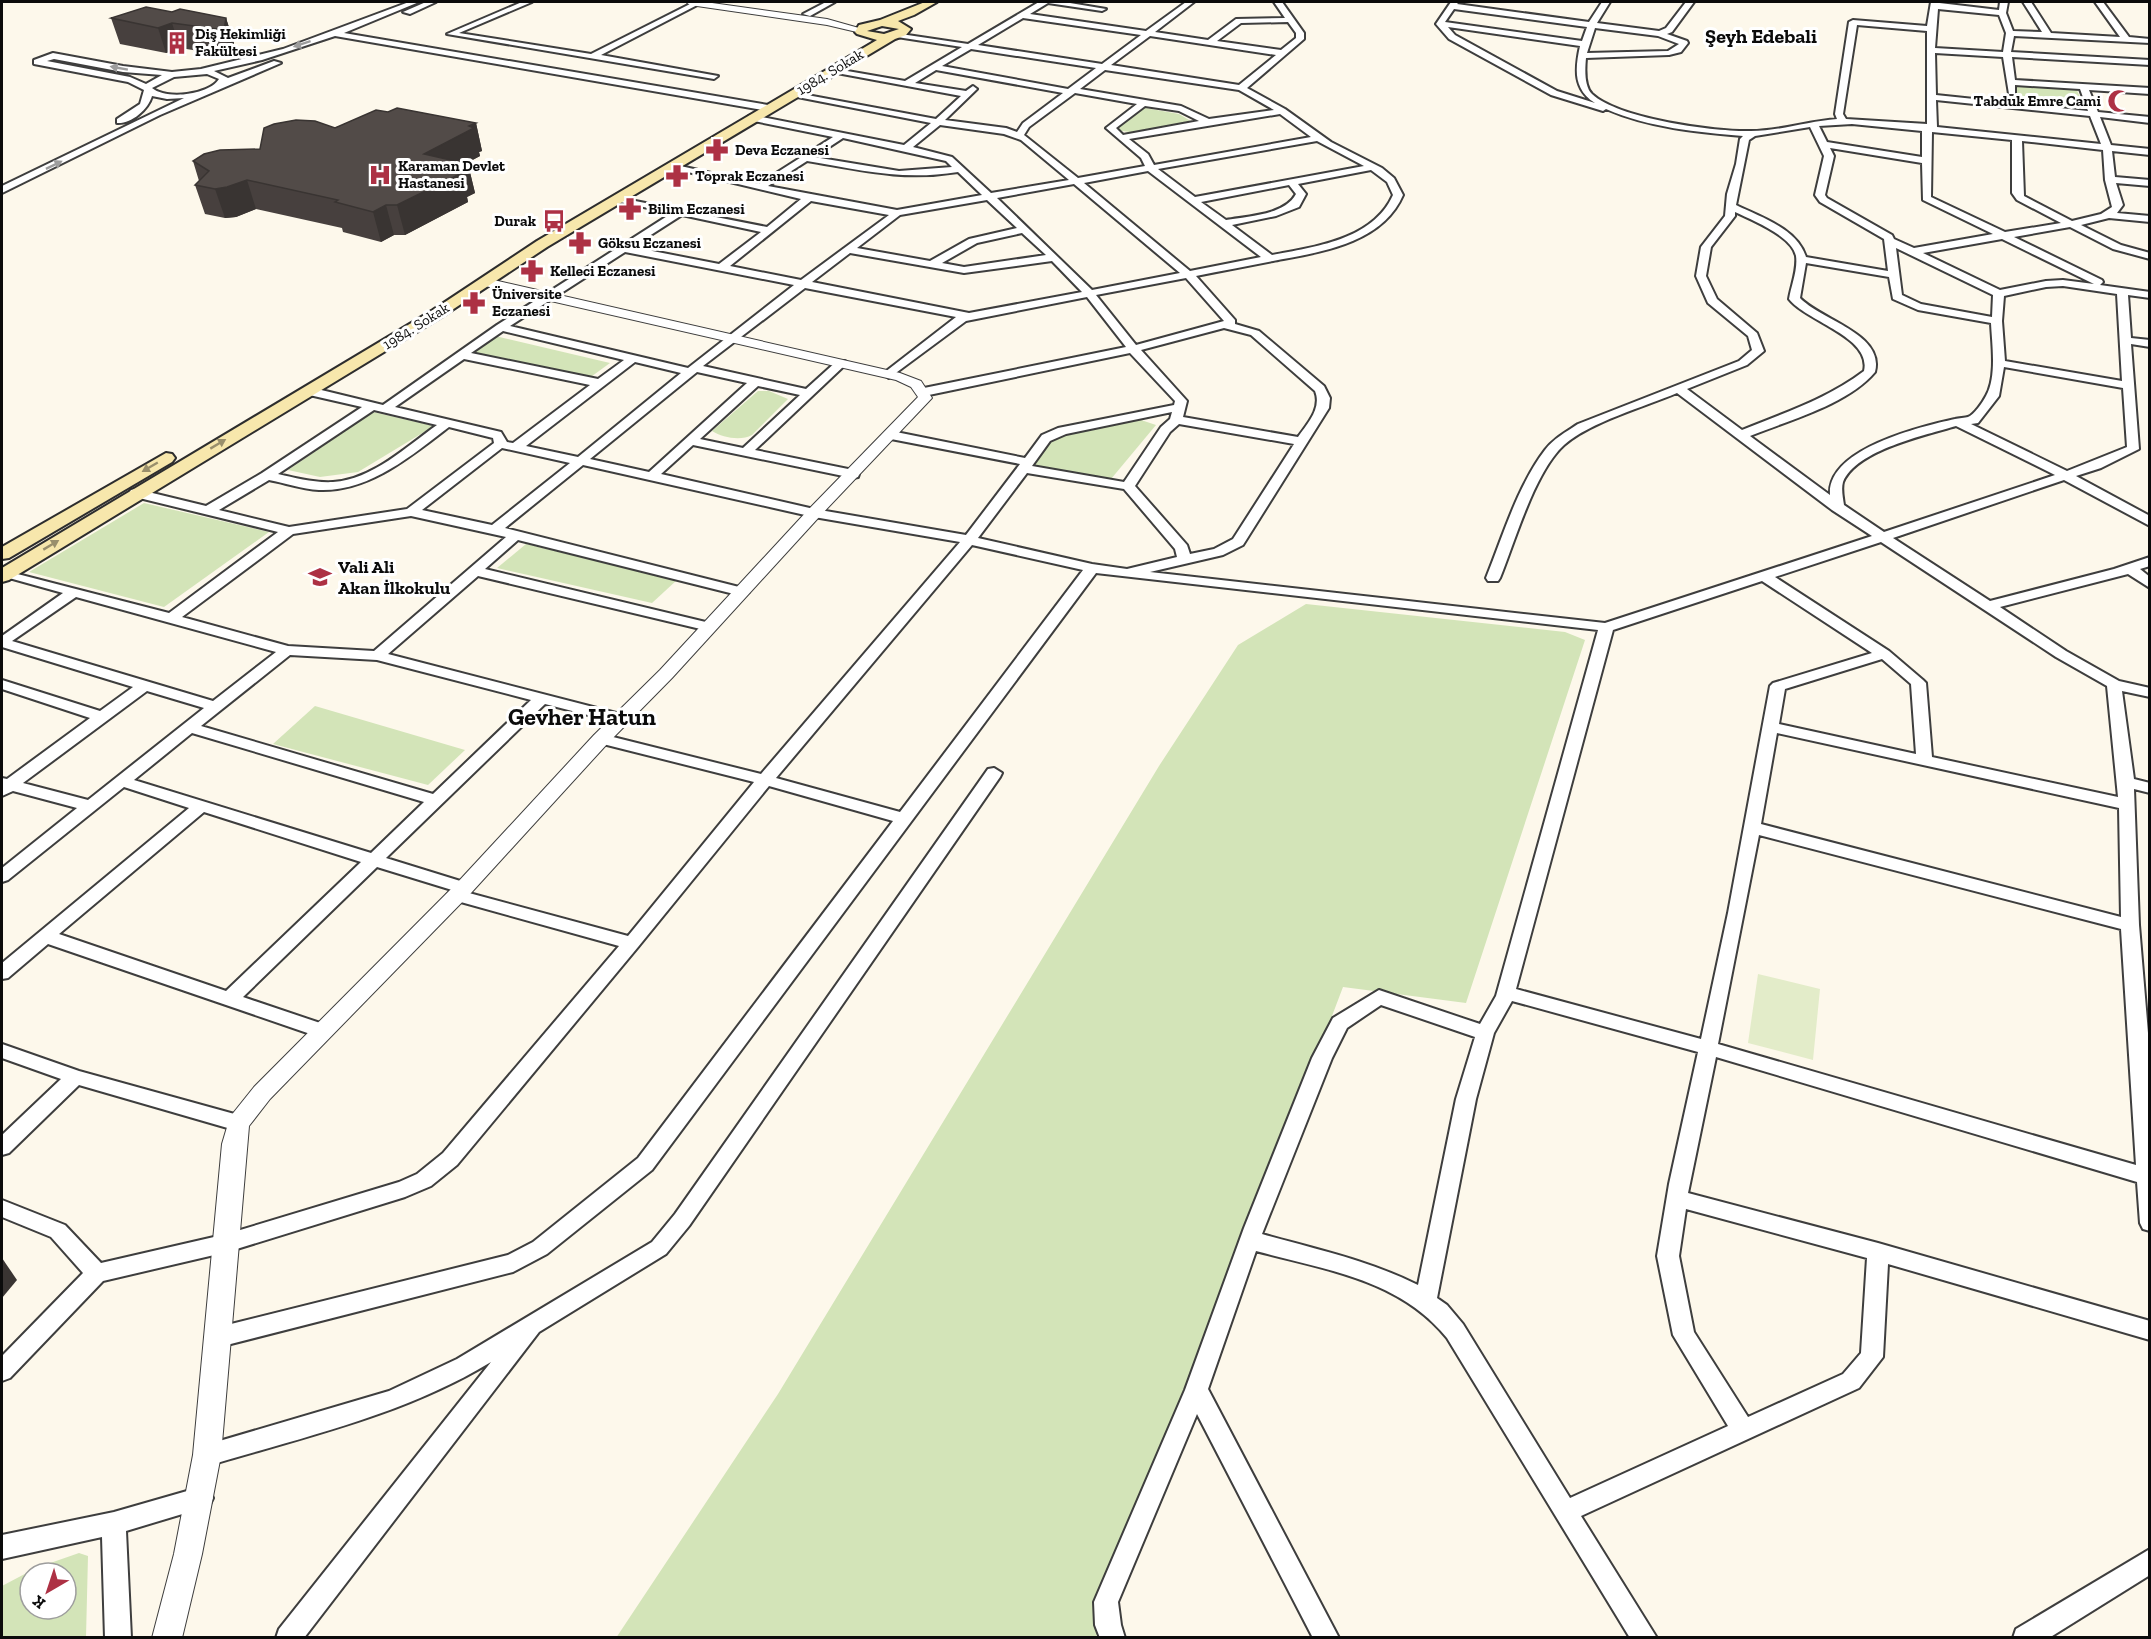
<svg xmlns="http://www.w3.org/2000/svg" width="2151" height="1639" viewBox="0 0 2151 1639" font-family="'Zilla Slab',serif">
  <rect width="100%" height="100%" fill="#fdf8eb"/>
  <g fill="#d3e4b8" fill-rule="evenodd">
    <path d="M2017 84 2076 88 2086 111 2017 104Z"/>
    <path d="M1140 107 1179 114 1194 123 1137 133 1115 130 1114 128Z"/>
    <path d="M495 336 610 363 588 379 470 355Z"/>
    <path d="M758 391H769L788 399 752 435C741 441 723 438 712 431Z"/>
    <path d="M373 412 434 426 358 472 320 477 288 470Z"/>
    <path d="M1138 419 1156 425 1111 479 1035 466 1033 460 1055 437Z"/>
    <path d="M144 503 269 532 164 607 29 572Z"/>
    <path d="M526 544 677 580 652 603 497 568Z"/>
    <path d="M1306 604 1565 632 1585 640 1466 1003 1343 987 1096 1637 616 1638 778 1394 1159 766 1238 645Z"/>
    <path d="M315 706 465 750 428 785 273 744Z"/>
    <path d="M79 1553 88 1556 86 1637H2V1586L36 1568ZM30 1573H66V1609H30Z"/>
  </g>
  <path fill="#e3ecc9" d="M1758 974 1820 989 1813 1060 1748 1043Z"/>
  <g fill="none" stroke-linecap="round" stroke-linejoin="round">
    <g stroke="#3e3e3e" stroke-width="4">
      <g id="minor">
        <path d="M409 2H419L344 33 768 105 772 108 768 111 335 36 262 60 214 71 228 78 274 61 281 63 160 115 2 193V186L184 98 167 99 152 96C148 110 131 124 117 123V119L140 104 144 90 128 82 34 64V60L53 53 123 66 172 72 201 69 283 49ZM54 59 123 72 162 75 146 84 130 77 47 61ZM207 74 219 79C209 95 166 100 152 88L174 77Z"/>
        <path d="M426 2H436L410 14 403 12Z"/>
        <path d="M522 2H532L459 33 591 54 694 2H703L601 55 718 76 714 79 447 34Z"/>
        <path d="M826 2H835L810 16 803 14Z"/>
        <path d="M1039 2H1064L1106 9 1102 11 1048 3 1030 14 1146 31 1186 2H1194L1155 32 1208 40 1236 19 1285 18 1274 2H1282L1304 33V39L1247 88 1285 109 1331 142 1382 168 1394 178 1403 195C1382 244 1320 252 1273 261 1247 266 1221 271 1196 276L1235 320V324L1259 331 1324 386 1330 398 1329 408 1243 545 1223 555 1150 572 1605 623 1872 536 1832 510 1677 393C1644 407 1590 422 1564 445 1535 471 1515 541 1500 578L1498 581H1488L1486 578C1503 536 1517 487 1545 450 1553 439 1566 432 1578 424L1739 361 1752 350 1748 336 1708 303 1696 276 1701 247 1725 216 1727 194 1736 164 1740 139 1743 136C1697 132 1650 128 1606 109L1603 111 1551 95 1449 39 1436 24 1451 2H1459L1457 4 1589 22 1602 2H1610L1597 23 1659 31 1666 28 1686 2H1694L1672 32 1667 34 1687 41 1688 43 1681 52 1669 55 1586 58C1585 69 1584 86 1592 94 1619 119 1715 132 1751 131 1780 131 1809 121 1837 119L1835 114 1849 22 1853 20 1927 26 1931 2 1999 10 2000 2H2008L2006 13 2013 31 2042 32 2023 2H2031L2051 33 2120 37 2095 2H2103L2129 37 2150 39V43L2014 36 2011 52 2150 60V65L2012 57 2015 80 2150 88V94L2089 90 2098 112 2150 117V123L2100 117 2111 145 2150 149V155L2112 151 2115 177 2150 180V186L2116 183 2123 205 2117 213 2150 216V222L2109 218 2081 225 2121 245 2150 253V259L2113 249 2070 227 2014 237 2102 280 2103 282 2100 285 2150 292V298L2128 295 2131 338 2150 340V347L2131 344 2139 449 2101 468 2076 476 2150 516V526L2064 480 1893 538 1990 601 2114 569 2150 557V566L2140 569 2150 577V588L2128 574 2000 607 2066 651 2119 681 2150 688V697L2122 691 2134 779 2150 783V793L2134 789 2139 925 2150 1057V1231L2143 1229 2140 1223 2137 1182 1716 1057 1688 1193 1878 1243 2150 1321V1340L1888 1264 1883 1357 1859 1388 1581 1516 1657 1638H1630L1447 1338C1399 1279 1326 1270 1256 1251L1208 1389 1339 1638H1313L1197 1414 1118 1602 1121 1625 1125 1638H1100L1095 1625 1094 1602 1185 1390 1244 1228 1312 1058 1333 1018 1379 990 1480 1024 1496 996 1598 630 1096 573 652 1170 547 1254 513 1272 219 1347 211 1344 208 1337 211 1330 219 1327 508 1255 533 1242 638 1158 893 821 769 786 638 947 457 1165 431 1186 405 1197 227 1252 103 1281 10 1378 2 1381V1356L83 1273 51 1237 2 1217V1200L65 1225 101 1263 227 1234 399 1182 417 1174 443 1153 619 946 450 899 447 895 452 890 377 867 243 997 329 1026 331 1031 329 1036 322 1038 48 944 8 978 2 979V963L189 808 124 787 8 880 2 882V868L77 808 13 791 2 796V778L7 779 90 718 2 689V680L100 711 133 687 2 647V636L63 593 2 576V570L169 613 278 532 131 496 129 493 131 490 136 489 206 506 262 473 362 407 305 394V388L309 387 383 405 497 325 672 213 615 201V197L767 227 801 199 667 167 672 164 759 184 833 137 749 120V116L752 115 904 145 931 123 787 95 791 92 936 119 961 96 826 71 830 68 905 81 962 47 897 37H894V33L968 44ZM1454 9 1587 27 1582 41 1445 22ZM1938 9 1999 15 2006 33 2003 52 1935 48ZM1023 18 1141 35 1102 64 978 45ZM1288 22 1296 33V38L1281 50 1217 41 1241 23ZM1857 25 1927 31V124L1846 119 1843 114ZM1448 27 1580 46C1575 69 1573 89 1595 103L1557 91 1455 35ZM1595 28 1658 36 1679 44 1668 51 1587 53ZM1150 36 1276 55 1239 85 1111 65ZM971 49 1096 68 1068 89 942 66ZM1935 53 2003 57 2009 94H2015V85L2080 89 2088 111 1936 95ZM936 70 1063 93 1023 123 1017 132 1006 128 945 120 977 89 973 86 966 91 915 83ZM1105 70 1239 90 1274 110 1209 119 1181 106 1080 89ZM1075 93 1137 104 1106 128 1141 158 1145 166 1078 178 1024 135 1029 127ZM1936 100 2090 116 2101 144 1937 127ZM1145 106 1179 111 1199 121 1123 135 1116 128ZM1280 114 1311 137 1154 165 1148 154 1129 139ZM1852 124 1922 131V157L1827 142 1819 126ZM940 125 1004 134 1021 140 1069 180 991 193 952 157 913 147ZM1810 127 1824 156 1815 195 1820 202 1884 239 1888 271 1806 257C1797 228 1760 217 1736 205L1749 140 1755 136ZM1932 132 2012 140V193L2017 200 2061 223 2005 232 1931 197ZM843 138 946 161 952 167 899 171 814 157ZM1317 141 1364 166 1195 197 1158 169ZM2022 141 2103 150 2105 180 2112 207 2101 214 2072 221 2024 196ZM1830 148 1922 163 1923 200 1993 234 1914 248 1894 239 1892 235 1827 198 1825 195 1834 156ZM807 161C861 170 902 181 958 172L982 195 897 210 768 186ZM1371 170 1387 182 1393 195C1373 240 1314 247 1272 255L1232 225 1276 216 1299 207 1306 194 1298 184ZM1148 171 1261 257 1190 271 1084 183ZM1074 184 1180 273 1092 290 997 198ZM1289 185 1296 194C1285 215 1248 216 1226 220L1201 202ZM987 200 1017 228 969 239 930 261 857 248 900 215ZM811 201 889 215 801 280 730 266ZM1735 212C1752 220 1792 236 1796 256 1798 270 1791 286 1789 299 1807 322 1872 337 1864 371 1827 399 1784 413 1742 430L1687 389 1747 365 1764 351 1757 333 1717 299 1706 276 1711 247 1735 216ZM682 215 761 232 719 264 632 247ZM1022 233 1046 255 964 267 942 263 977 243ZM2002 239 2094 284 2063 280 2046 281 2000 290 1923 253ZM1896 248 1993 295 1992 317 1921 304 1902 295ZM625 252 794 285 688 368 510 326ZM850 253 964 273 1052 261 1082 292 969 313 812 282ZM1806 263 1889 277 1893 299 1918 310 1991 323C1992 344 1997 377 1986 396 1983 402 1974 415 1968 417 1965 418 1959 418 1955 419 1919 427 1827 449 1830 495L1750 436C1789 420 1847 405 1875 372 1885 334 1821 320 1800 298ZM1186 278 1224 321 1136 345 1096 295ZM2063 286 2117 294 2122 381 2005 361 2002 321 2004 296 2046 287ZM805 288 956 317 885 372 883 374 889 378 966 321 1087 297 1126 347 924 388 918 392 924 396 1130 353 1175 401 1174 405 1058 428 1042 435 1025 458 891 431 887 432 885 435 891 439 1020 464 966 535 814 509 661 474 693 445 853 478 858 477 859 474 858 471 755 450 845 365V361H837L806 389 703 366ZM1224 328 1251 335 1315 391C1322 408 1308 423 1298 437L1183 417 1187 401 1141 350ZM503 331 624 360 598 379 471 353ZM464 359 590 385 513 443 507 442 501 432 395 407ZM635 362 681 373 578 457 526 446ZM2004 367 2123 388 2127 447 2067 471 1971 424 1978 423 1999 396ZM697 372 747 383 649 472 590 459ZM758 386 800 395 743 448 700 439ZM374 410 437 425C407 446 372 480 333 482 314 483 296 478 278 474ZM1172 412 1170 419 1161 427 1124 482 1032 466 1050 441 1066 434ZM1179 424 1294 444 1233 539 1214 549 1190 554 1187 545 1135 486 1170 432ZM1956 426 2055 475 1884 532 1844 505C1843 498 1841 489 1843 482 1856 450 1926 435 1956 426ZM449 427 493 438 494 443 407 509 289 527 219 510 269 480C285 483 302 489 319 490 369 492 411 456 449 427ZM502 448 570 463 492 525 422 510ZM583 465 814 517 960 542 761 774 601 734 595 736 593 739 595 742 754 782 628 936 469 893 473 888 470 884 386 858 545 704 623 724 631 719 628 716 388 654 478 576 709 631 716 627 714 624 485 569 518 540 742 596 749 592 747 589 505 528ZM1027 473 1124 489 1175 549 1177 557 1127 569 1092 564 978 538ZM411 516 506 537 374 651 288 646 182 617 293 534ZM1881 542 2056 657 2107 686 2118 797 1932 757 1926 683 1923 680 1889 651 1775 577ZM972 545 1083 570 900 812 776 778ZM1762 581 1872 653 1773 683 1770 686 1728 913 1701 1039 1516 989 1613 630ZM76 597 276 652 213 701 12 641ZM290 655 377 660 531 700 433 794 201 726ZM1882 659 1911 684 1916 754 1779 724 1785 689ZM147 691 204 708 88 800 23 783ZM192 733 424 802 371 853 134 780ZM1777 733 2119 808 2121 917 1761 824ZM204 812 361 862 226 991 59 934ZM1759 835 2121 929 2136 1165 1718 1044ZM1512 1001 1698 1052 1669 1184 1657 1256 1673 1335 1728 1426 1570 1498 1463 1324 1447 1305 1437 1298 1476 1099 1494 1033ZM1381 1005 1475 1037 1456 1099 1418 1285C1368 1260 1315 1249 1262 1234L1332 1058 1347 1028ZM1686 1209 1867 1258 1861 1353 1843 1374 1748 1417 1694 1332 1679 1256Z"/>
        <path d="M994 768 1002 773 1000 777 689 1226 666 1254 539 1332 304 1638H276L279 1629 491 1362C404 1415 303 1437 207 1466L199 1463 195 1455 199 1447 389 1391 457 1359 652 1242 675 1214 988 769Z"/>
        <path d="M2 1044 79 1071 238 1115 245 1118 248 1123 245 1128 238 1131 79 1085 9 1153 2 1155V1135L61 1079 2 1058Z"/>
        <path d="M201 1487 209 1490 213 1498 209 1506 126 1531 131 1638H105L102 1537 2 1559V1535L114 1512Z"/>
        <path d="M2150 1549V1575L2049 1638H2013L2016 1629Z"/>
      </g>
    </g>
    <g stroke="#3e3e3e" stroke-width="2">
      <g id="tertiary">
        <path d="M686 2H705L827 19 866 30 861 33 827 25 690 5Z"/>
        <path d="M485 278 900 373 921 381 932 398 820 516 672 678 608 743 471 893 270 1099 249 1126 221 1455 202 1554 182 1638H152L174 1554 193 1455 222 1144 230 1117 254 1087 457 883 594 735 660 670 808 510 918 397 911 387 896 380 481 285 479 282 481 279Z"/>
      </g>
    </g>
    <g stroke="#2d2d2d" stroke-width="4">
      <g id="secondary">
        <path d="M925 2H937L914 15 898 21 911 29 906 35 895 39 547 247 443 316 9 580 2 582V568L433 310 537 241 877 40 857 34 855 32 859 25 880 20ZM882 26 899 29 884 34 867 31Z"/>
        <path d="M166 453 172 454 175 458 172 462 9 558 2 559V547Z"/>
      </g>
    </g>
    <use href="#minor" fill="#fff" fill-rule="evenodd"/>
    <use href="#tertiary" fill="#fff" fill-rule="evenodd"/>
    <use href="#secondary" fill="#f7e7ac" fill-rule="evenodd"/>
  </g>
  <g fill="#47403e">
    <path d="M111 18H226L234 43 231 56 180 48 166 53 120 44Z"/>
    <path d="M388 112 476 123 482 151 479 152 480 156 466 163 468 164 475 193 467 197 468 202 405 235H394L381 242 343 232 342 228 256 209 236 217 225 218 205 214 195 185 199 181 193 161 260 149Z"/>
  </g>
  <g fill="#393432">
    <path d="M226 18 234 43 231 56 224 30Z"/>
    <path d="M172 23 180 48 166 53 158 28Z"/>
    <path d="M476 123 482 151 479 152 480 156 431 183 424 154Z"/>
    <path d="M468 164 475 193 467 197 468 202 405 235 397 205 454 171Z"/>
    <path d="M247 180 256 209 236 217 225 218 215 189Z"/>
    <path d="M386 205 394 235 381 242 373 212Z"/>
    <path d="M2 1258 17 1280 2 1298Z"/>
  </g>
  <g fill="#524b48" stroke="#393432" stroke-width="1.5">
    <path d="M146 7 172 12 180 9 226 18 224 30 172 23 158 28 111 18Z"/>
    <path d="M397 108 476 123 469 126 474 128 424 154 468 164 454 171 462 173 397 205H386L373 212 335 202 338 200 247 180 227 187 215 189 195 185 209 171 193 161 204 154 220 150 260 149 264 128 274 124 296 120 315 121 335 128 376 110 388 112Z"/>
  </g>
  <defs><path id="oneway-solid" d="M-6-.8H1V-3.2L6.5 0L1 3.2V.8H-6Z" transform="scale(1.5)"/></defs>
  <g fill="#9d9d9d">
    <use href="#oneway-solid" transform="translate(302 44) rotate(162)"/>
    <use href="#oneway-solid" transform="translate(119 68) rotate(-170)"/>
    <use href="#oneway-solid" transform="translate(54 165) rotate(-26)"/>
  </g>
  <g fill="#998f6c">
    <use href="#oneway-solid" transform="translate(218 444) rotate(-31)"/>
    <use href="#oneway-solid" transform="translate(150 467) rotate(150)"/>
    <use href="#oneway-solid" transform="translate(51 545) rotate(-31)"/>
  </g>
  <defs>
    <g id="building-bare" transform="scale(1.8)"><path d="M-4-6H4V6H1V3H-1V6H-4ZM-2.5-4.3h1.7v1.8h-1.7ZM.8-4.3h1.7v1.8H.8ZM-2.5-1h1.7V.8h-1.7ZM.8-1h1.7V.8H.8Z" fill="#ad3144" stroke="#fff" stroke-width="2.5" paint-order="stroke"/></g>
    <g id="mosque-bare" transform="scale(1.8)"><path d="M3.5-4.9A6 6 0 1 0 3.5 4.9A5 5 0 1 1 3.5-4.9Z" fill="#ad3144" stroke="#fff" stroke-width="2.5" paint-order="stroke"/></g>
    <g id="pharmacy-bare" transform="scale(1.8)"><path d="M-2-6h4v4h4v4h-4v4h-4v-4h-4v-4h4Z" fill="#ad3144" stroke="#fff" stroke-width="2.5" paint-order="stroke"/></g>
    <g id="hospital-bare" transform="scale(1.8)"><path d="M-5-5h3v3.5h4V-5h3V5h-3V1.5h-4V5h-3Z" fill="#ad3144" stroke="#fff" stroke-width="2.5" paint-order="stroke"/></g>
    <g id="bus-bare" transform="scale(1.8)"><path d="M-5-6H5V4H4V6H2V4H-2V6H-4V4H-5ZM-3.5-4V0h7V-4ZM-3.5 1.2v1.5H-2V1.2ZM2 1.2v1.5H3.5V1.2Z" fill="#ad3144" stroke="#fff" stroke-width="2.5" paint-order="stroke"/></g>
    <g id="school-bare" transform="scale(1.8)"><path d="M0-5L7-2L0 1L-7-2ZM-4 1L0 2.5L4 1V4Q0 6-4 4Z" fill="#ad3144" stroke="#fff" stroke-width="2.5" paint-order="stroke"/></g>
  </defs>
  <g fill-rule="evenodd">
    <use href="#building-bare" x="177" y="43"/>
    <use href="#mosque-bare" x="2119" y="101"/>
    <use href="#pharmacy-bare" x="717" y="150"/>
    <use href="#hospital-bare" x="380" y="175"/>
    <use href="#pharmacy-bare" x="677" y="176"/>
    <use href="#pharmacy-bare" x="630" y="209"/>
    <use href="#bus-bare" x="554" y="221"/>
    <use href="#pharmacy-bare" x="580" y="243"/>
    <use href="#pharmacy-bare" x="532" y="271"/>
    <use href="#pharmacy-bare" x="474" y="303"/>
    <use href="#school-bare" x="320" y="577"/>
  </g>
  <g text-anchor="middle" stroke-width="6" stroke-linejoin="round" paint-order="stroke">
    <g font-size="15" font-weight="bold" fill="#0b0b0b" stroke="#fff" text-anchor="start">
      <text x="195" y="39">Diş Hekimliği<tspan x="195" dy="17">Fakültesi</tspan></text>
      <text x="2101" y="106" text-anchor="end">Tabduk Emre Cami</text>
      <text x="735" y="155">Deva Eczanesi</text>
      <text x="398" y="171">Karaman Devlet<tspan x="398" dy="17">Hastanesi</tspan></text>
      <text x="695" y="181">Toprak Eczanesi</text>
      <text x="648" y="214">Bilim Eczanesi</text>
      <text x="536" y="226" text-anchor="end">Durak</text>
      <text x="598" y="248">Göksu Eczanesi</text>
      <text x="550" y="276">Kelleci Eczanesi</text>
      <text x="492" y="299">Üniversite<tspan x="492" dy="17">Eczanesi</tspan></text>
    </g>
    <g font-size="15" fill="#0b0b0b" stroke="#fff">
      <text transform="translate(830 72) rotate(-31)" y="5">1984. Sokak</text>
      <text transform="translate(416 326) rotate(-32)" y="5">1984. Sokak</text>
    </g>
    <g font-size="18" font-weight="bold" fill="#0b0b0b" stroke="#fff" text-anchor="start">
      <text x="338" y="573">Vali Ali<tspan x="338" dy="21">Akan İlkokulu</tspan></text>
    </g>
    <g font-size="20" font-weight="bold" fill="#0b0b0b" stroke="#fff">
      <text x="1761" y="43">Şeyh Edebali</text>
    </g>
    <g font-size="24" font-weight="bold" fill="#0b0b0b" stroke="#fff">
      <text x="582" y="725">Gevher Hatun</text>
    </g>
  </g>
  <rect width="2151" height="1639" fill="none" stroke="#0b0b0b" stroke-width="6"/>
  <g transform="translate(48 1591) rotate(219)"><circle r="28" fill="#ffffff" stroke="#9d9d9d" stroke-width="1.5"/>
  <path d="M0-4.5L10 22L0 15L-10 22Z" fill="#ad3144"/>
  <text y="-9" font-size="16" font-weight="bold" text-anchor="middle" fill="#0b0b0b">K</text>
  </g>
</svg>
